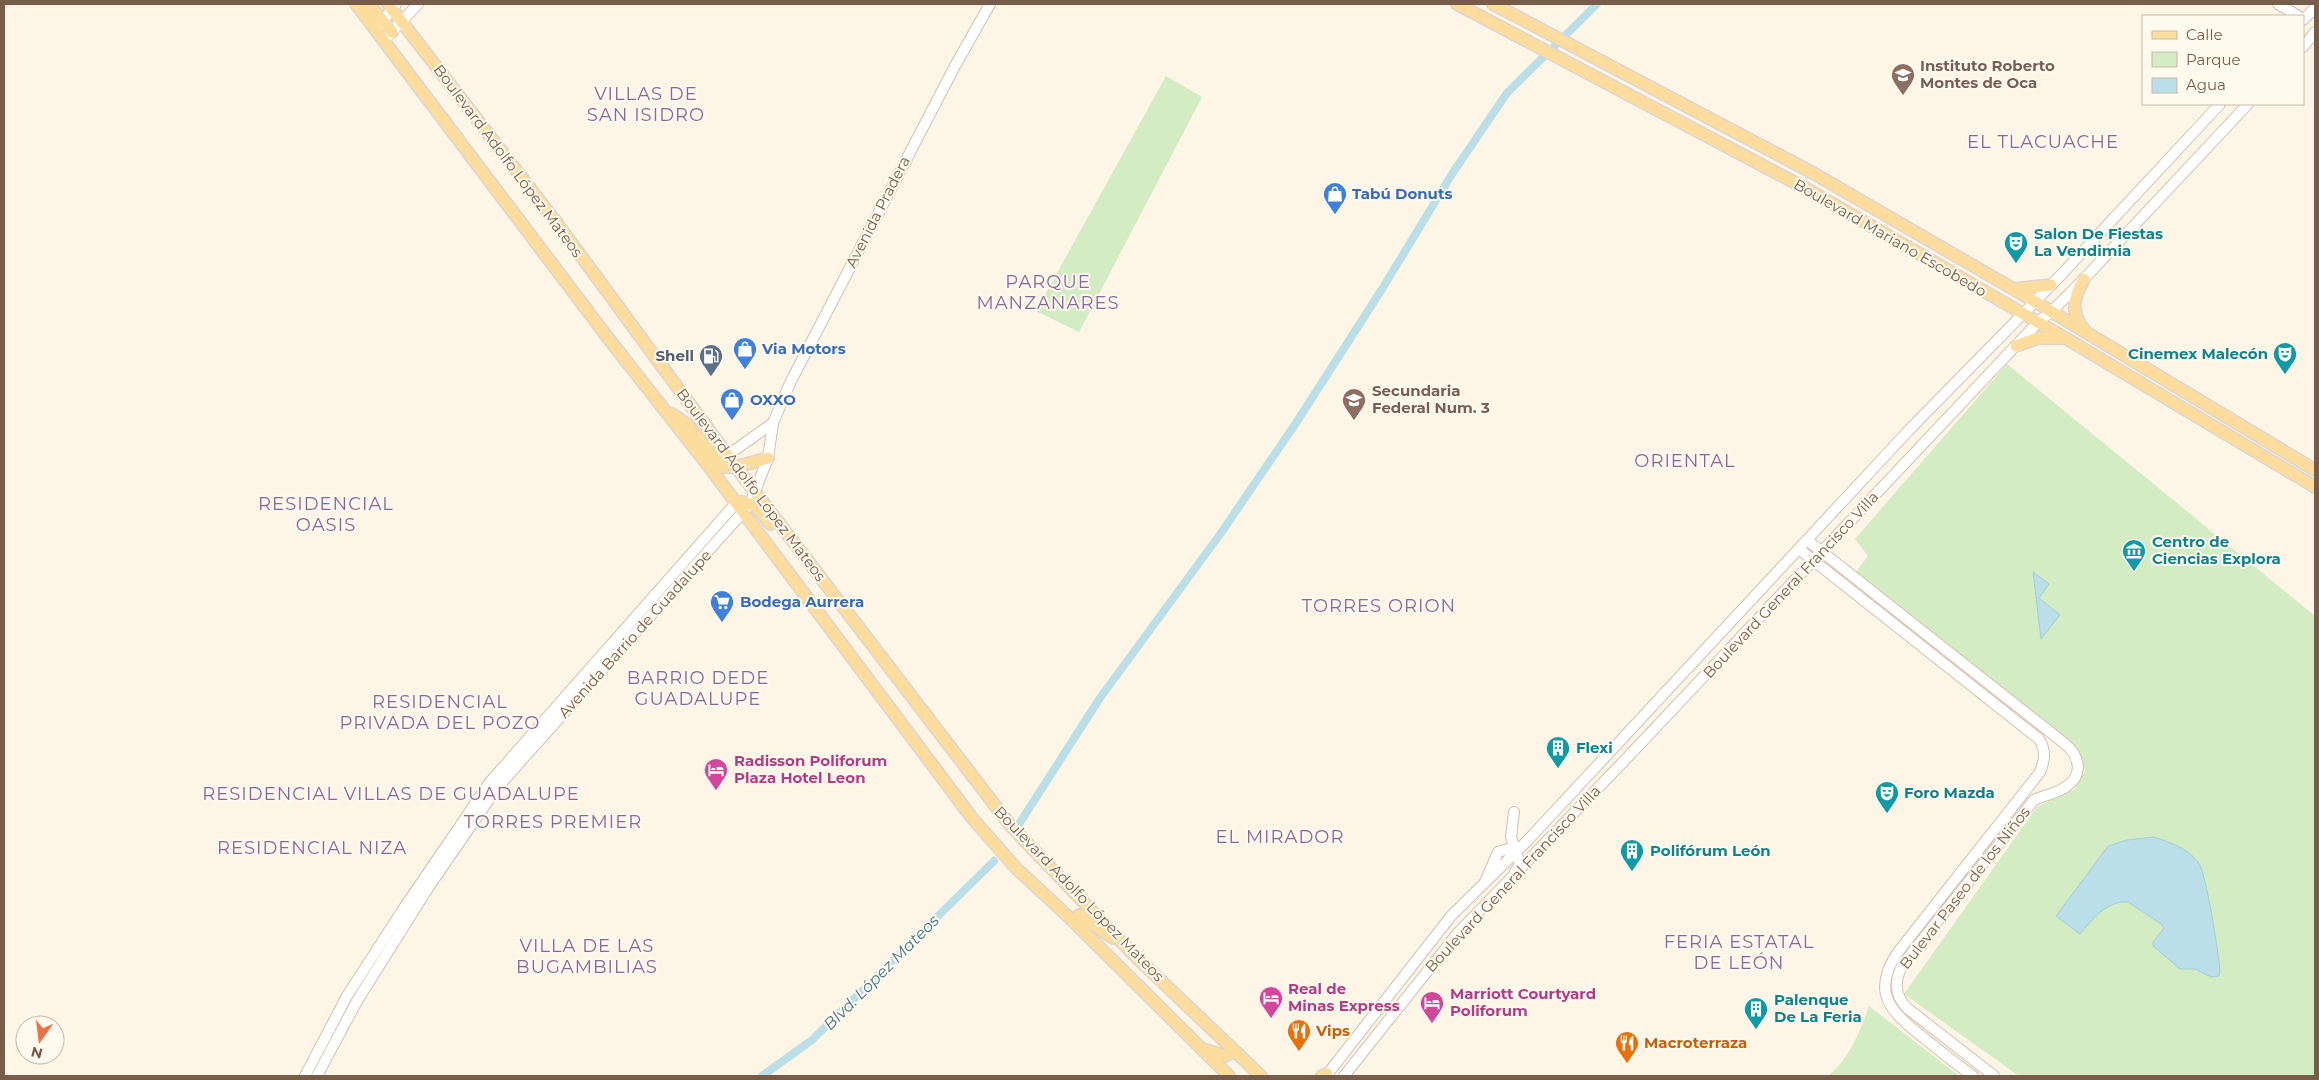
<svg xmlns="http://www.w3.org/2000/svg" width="2319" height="1080" viewBox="0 0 2319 1080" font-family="Montserrat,sans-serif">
  <rect width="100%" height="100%" fill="#fdf5e6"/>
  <g fill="#d3ecc4">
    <path d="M1166 76 1202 97 1079 332 1036 311Z"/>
    <path d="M2007 364 2315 616V1076H2019L1904 994 2037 807 2075 789 2085 771 2074 744 1855 573 1868 556 1855 539Z"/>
    <path d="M1869 1006 1959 1076H1828C1850 1058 1860 1031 1869 1006Z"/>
  </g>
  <g fill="#badfe8" stroke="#a0cfda">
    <path d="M2033 572 2049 584 2039 598 2060 615 2041 639Z"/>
    <path d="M2154 837C2171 843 2186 847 2198 862 2206 871 2219 955 2220 972L2219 976 2211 977 2195 969H2180L2153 946V942L2164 928 2161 924 2128 902C2107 900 2092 920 2080 934L2056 916 2108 846 2127 840Z"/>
  </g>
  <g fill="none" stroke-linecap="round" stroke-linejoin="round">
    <g stroke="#badfe8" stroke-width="8">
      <path d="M1019 824 1100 698 1221 533 1296 423 1382 289 1452 174 1507 93 1597 4"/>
      <path d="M762 1076 812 1040 994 861"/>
    </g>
    <g stroke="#d5bfac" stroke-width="12">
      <g id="secondary">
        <path d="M2278 4 2298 16"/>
        <path d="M2303 20 2315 8"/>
        <path d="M378 27 396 4"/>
        <path d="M386 38 418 4"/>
        <path d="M2303 47 2315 32"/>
        <path d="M721 460 773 423"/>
        <path d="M1807 540 2064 743C2078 754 2085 773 2067 786 2058 793 2045 795 2034 800L1903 964C1894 981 1894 994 1907 1008L1994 1076"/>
        <path d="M1799 549 2039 739C2046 750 2045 760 2040 772L1898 952C1870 993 1891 1012 1924 1038 1940 1051 1956 1064 1973 1076"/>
        <path d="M1514 812 1511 837 1520 864 1515 872"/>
        <path d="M1485 882 1498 852 1508 849 1515 852"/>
        <path d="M305 1076 347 996 404 908 490 782 736 503"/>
        <path d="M317 1076 357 1001 428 888 497 788 750 504 768 458 773 423 791 381 955 66 990 4"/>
        <path d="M1326 1076 1451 916 1528 840 1910 429 2060 276 2220 104"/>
        <path d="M1344 1076 1457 934 1625 760 2038 322 2052 311 2084 279 2248 104"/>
      </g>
    </g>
    <g stroke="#dcd5d0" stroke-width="14">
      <g id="primary">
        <path d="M356 4 608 338 710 468 972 818 1016 868 1074 922 1229 1076"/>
        <path d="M369 4 392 32"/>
        <path d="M388 4 556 222 736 467 1010 825 1133 954 1261 1076"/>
        <path d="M1457 4 1807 189 2067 339 2315 487"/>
        <path d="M1493 4 1813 173 2034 301 2315 470"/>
        <path d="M2084 279C2073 298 2070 313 2085 331"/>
        <path d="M2015 289 2051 285"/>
        <path d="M2016 346 2038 338H2065"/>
        <path d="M672 414 688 425 723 467H736L768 458"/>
        <path d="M736 503C751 498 762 513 770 524"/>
        <path d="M1079 915 1113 938"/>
        <path d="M1206 1050 1225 1056 1234 1051"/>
        <path d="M1322 1076 1327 1074"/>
      </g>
    </g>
    <use href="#secondary" stroke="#fff" stroke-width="10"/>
    <use href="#primary" stroke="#fddd9d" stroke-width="11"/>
  </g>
  <defs>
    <g id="school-pin" transform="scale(1.25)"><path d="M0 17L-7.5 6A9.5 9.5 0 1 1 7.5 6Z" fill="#8d6e63" stroke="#fff9ee"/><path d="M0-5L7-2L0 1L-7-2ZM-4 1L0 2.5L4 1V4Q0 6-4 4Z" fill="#fff"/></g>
    <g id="shop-pin" transform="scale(1.25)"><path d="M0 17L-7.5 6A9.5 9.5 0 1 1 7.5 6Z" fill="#3f7fe0" stroke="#fff9ee"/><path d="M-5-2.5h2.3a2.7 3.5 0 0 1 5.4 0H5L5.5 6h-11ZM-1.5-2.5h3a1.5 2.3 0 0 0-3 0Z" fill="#fff"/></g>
    <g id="theatre-pin" transform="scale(1.25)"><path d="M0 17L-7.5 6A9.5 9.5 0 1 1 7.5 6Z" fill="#0f9aa8" stroke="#fff9ee"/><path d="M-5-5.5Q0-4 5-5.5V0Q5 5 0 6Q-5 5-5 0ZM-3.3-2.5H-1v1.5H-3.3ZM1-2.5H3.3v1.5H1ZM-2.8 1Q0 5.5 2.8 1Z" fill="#fff"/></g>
    <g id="fuel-pin" transform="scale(1.25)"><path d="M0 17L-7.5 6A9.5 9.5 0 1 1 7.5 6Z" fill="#5c6f8a" stroke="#fff9ee"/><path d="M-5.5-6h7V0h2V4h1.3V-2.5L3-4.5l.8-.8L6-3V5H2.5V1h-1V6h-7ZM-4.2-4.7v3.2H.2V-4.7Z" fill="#fff"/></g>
    <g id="museum-pin" transform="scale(1.25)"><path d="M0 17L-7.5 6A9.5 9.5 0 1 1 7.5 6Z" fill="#0f9aa8" stroke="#fff9ee"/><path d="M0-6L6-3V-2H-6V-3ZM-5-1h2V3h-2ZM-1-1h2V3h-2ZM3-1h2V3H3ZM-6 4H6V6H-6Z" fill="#fff"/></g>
    <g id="supermarket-pin" transform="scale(1.25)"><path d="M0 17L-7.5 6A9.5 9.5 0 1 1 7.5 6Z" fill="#3f7fe0" stroke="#fff9ee"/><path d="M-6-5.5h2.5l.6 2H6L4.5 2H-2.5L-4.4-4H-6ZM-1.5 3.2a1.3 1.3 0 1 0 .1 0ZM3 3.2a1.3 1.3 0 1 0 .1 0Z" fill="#fff"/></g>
    <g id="building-pin" transform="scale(1.25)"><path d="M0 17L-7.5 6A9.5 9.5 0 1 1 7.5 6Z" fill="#0f9aa8" stroke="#fff9ee"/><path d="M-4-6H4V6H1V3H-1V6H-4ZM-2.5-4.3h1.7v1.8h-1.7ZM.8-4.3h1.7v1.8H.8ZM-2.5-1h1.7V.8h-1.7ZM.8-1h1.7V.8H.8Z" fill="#fff"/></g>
    <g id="hotel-pin" transform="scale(1.25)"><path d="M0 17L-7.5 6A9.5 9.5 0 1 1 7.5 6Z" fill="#d1479c" stroke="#fff9ee"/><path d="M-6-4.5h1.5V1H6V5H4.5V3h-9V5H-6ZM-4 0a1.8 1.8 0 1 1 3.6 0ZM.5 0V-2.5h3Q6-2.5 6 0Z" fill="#fff"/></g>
    <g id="restaurant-pin" transform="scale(1.25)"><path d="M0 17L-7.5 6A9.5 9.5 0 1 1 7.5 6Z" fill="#e8710a" stroke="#fff9ee"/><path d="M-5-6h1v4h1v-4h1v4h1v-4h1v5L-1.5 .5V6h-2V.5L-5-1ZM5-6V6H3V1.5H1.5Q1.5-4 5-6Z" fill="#fff"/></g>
  </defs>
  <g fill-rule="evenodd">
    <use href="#school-pin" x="1903" y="75"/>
    <use href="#shop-pin" x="1335" y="194"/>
    <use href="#theatre-pin" x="2016" y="243"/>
    <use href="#shop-pin" x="745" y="349"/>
    <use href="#theatre-pin" x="2285" y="354"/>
    <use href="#fuel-pin" x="711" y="356"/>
    <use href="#shop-pin" x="732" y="400"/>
    <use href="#school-pin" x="1354" y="400"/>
    <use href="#museum-pin" x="2134" y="551"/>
    <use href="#supermarket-pin" x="722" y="602"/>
    <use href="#building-pin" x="1558" y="748"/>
    <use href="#hotel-pin" x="716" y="770"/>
    <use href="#theatre-pin" x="1887" y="793"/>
    <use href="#building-pin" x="1632" y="851"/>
    <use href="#hotel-pin" x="1271" y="998"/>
    <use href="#hotel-pin" x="1432" y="1003"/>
    <use href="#building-pin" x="1756" y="1009"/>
    <use href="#restaurant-pin" x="1299" y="1031"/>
    <use href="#restaurant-pin" x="1627" y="1043"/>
  </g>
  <g text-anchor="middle" stroke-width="4" stroke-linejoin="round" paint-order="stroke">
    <g font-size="15" font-weight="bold" fill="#785e54" stroke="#fff9ee" text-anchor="start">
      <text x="1920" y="71">Instituto Roberto<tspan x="1920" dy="17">Montes de Oca</tspan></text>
      <text x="1372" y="396">Secundaria<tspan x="1372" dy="17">Federal Num. 3</tspan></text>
    </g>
    <g font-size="15" fill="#785c4a" stroke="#fff9ee">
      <text transform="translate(508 161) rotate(53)" y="5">Boulevard Adolfo López Mateos</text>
      <text transform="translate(878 212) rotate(-63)" y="5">Avenida Pradera</text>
      <text transform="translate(1890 238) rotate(30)" y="5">Boulevard Mariano Escobedo</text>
      <text transform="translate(751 485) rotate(53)" y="5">Boulevard Adolfo López Mateos</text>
      <text transform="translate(1791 585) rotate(-47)" y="5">Boulevard General Francisco Villa</text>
      <text transform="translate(635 634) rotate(-48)" y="5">Avenida Barrio de Guadalupe</text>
      <text transform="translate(1513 879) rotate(-47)" y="5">Boulevard General Francisco Villa</text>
      <text transform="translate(1965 888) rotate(-52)" y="5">Bulevar Paseo de los Niños</text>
      <text transform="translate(1079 894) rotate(46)" y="5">Boulevard Adolfo López Mateos</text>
    </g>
    <g font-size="15" font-weight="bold" fill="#366cbe" stroke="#fff9ee" text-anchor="start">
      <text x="1352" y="199">Tabú Donuts</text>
      <text x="762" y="354">Via Motors</text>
      <text x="750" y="405">OXXO</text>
      <text x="740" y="607">Bodega Aurrera</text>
    </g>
    <g font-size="15" font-weight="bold" fill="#0d838f" stroke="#fff9ee" text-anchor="start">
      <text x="2034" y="239">Salon De Fiestas<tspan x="2034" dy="17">La Vendimia</tspan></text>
      <text x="2268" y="359" text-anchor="end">Cinemex Malecón</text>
      <text x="2152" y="547">Centro de<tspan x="2152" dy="17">Ciencias Explora</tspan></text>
      <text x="1576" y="753">Flexi</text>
      <text x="1904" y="798">Foro Mazda</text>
      <text x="1650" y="856">Polifórum León</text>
      <text x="1774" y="1005">Palenque<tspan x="1774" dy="17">De La Feria</tspan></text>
    </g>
    <g font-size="15" font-weight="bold" fill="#4e5e75" stroke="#fff9ee" text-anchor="end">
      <text x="694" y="361">Shell</text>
    </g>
    <g font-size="15" font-weight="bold" fill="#b23c85" stroke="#fff9ee" text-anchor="start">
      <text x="734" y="766">Radisson Poliforum<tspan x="734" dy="17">Plaza Hotel Leon</tspan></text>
      <text x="1288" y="994">Real de<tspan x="1288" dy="17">Minas Express</tspan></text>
      <text x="1450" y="999">Marriott Courtyard<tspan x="1450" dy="17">Poliforum</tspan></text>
    </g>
    <g font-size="15" font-weight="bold" fill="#c56008" stroke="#fff9ee" text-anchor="start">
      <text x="1316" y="1036">Vips</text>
      <text x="1644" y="1048">Macroterraza</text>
    </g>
    <g font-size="16" font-style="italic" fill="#3f7785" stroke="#fff9ee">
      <text transform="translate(881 972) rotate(-45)" y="6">Blvd. López Mateos</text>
    </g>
    <g font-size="18" letter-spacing="1" fill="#8b659b" stroke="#fff9ee">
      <text x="646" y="100">VILLAS DE<tspan x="646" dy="21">SAN ISIDRO</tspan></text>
      <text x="2043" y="148">EL TLACUACHE</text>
      <text x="1048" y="288">PARQUE<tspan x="1048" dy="21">MANZANARES</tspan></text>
      <text x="1685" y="467">ORIENTAL</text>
      <text x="326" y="510">RESIDENCIAL<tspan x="326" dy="21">OASIS</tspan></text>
      <text x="1379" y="612">TORRES ORION</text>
      <text x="698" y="684">BARRIO DEDE<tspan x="698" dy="21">GUADALUPE</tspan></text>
      <text x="440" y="708">RESIDENCIAL<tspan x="440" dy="21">PRIVADA DEL POZO</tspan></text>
      <text x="391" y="800">RESIDENCIAL VILLAS DE GUADALUPE</text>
      <text x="553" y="828">TORRES PREMIER</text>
      <text x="1280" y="843">EL MIRADOR</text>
      <text x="312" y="854">RESIDENCIAL NIZA</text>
      <text x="1739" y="948">FERIA ESTATAL<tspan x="1739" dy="21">DE LEÓN</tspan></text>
      <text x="587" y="952">VILLA DE LAS<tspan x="587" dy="21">BUGAMBILIAS</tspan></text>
    </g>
  </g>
  <rect width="2319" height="1080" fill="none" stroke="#785c4a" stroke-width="10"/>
  <rect x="2142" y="15" width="162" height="90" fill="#fff9ee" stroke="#c9baac"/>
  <rect x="2152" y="31" width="25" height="8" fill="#fddd9d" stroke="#c9baac"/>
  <text x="2186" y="40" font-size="15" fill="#785c4a">Calle</text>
  <rect x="2152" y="52" width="25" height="15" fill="#d3ecc4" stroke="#c9baac"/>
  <text x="2186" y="65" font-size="15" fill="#785c4a">Parque</text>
  <rect x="2152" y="78" width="25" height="15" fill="#badfe8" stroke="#c9baac"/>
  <text x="2186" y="90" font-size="15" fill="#785c4a">Agua</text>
  <g transform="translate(40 1040) rotate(194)"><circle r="24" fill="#fff9ee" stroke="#c9baac"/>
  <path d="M0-4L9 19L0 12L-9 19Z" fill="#eb7248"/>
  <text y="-8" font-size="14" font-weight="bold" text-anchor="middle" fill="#785c4a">N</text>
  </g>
</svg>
